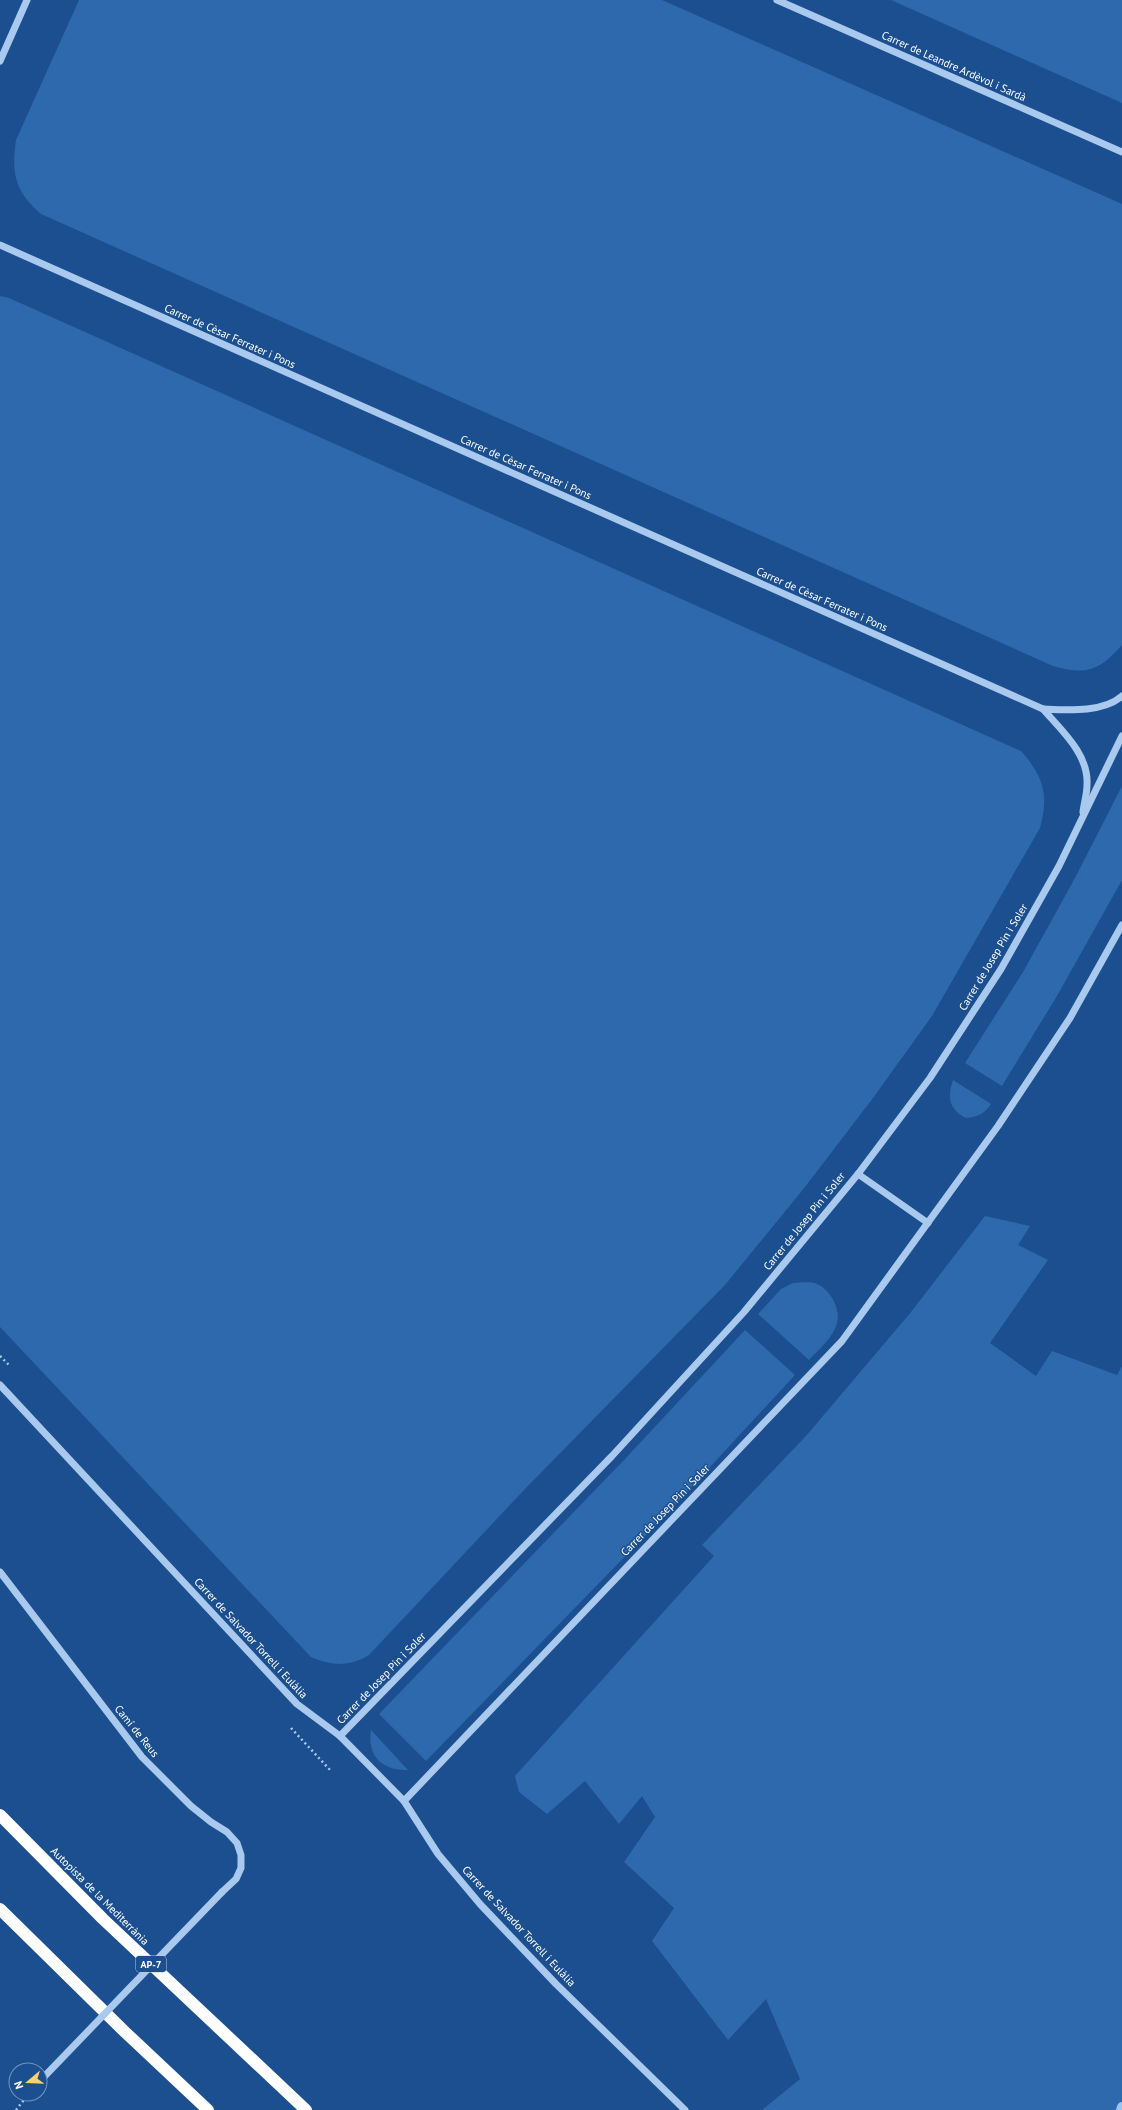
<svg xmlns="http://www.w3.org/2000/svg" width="1122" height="2110" viewBox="0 0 1122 2110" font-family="'PT Sans',sans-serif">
  <rect width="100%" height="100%" fill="#1b4f8f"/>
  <g fill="#2e69ad">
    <path d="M79 0H662L1122 204V645C1100 670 1087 676 1053 666L41 214C15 192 11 173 16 140Z"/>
    <path d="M891 0H1122V103Z"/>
    <path d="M0 296 9 298 1021 751C1044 777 1049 795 1040 828L932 1016 873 1098 805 1187 725 1285 524 1490 369 1655C349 1667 332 1666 311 1657L0 1327Z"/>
    <path d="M1122 786V880L1057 996 1002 1086 965 1063 1023 972 1075 878Z"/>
    <path d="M953 1080 991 1104C984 1114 978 1117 966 1118 949 1110 947 1097 953 1080Z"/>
    <path d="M985 1216 1030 1226 1018 1245 1048 1260 990 1343 1036 1376 1052 1351 1117 1375 1122 1366V2110H762L800 2079 766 1999 728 2040 652 1941 674 1908 624 1862 655 1817 642 1796 619 1824 585 1781 547 1814 519 1792 515 1776 714 1556 702 1545 806 1436 911 1312Z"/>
    <path d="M793 1283C801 1283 810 1281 817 1284 831 1290 841 1310 837 1323 833 1338 819 1349 809 1360L758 1314 781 1289Z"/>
    <path d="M745 1330 795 1375 674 1506 426 1761 379 1714 624 1460Z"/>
    <path d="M371 1730 408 1770C382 1771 367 1756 371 1730Z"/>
  </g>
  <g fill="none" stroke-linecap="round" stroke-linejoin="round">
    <path stroke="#9cc4f0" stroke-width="10" d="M1121 2110 1122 2107"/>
    <g stroke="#a9c9ee" stroke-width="2.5" stroke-dasharray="2 3" stroke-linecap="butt">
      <path d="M0 1356 10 1366"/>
      <path d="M291 1728 331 1771"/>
      <path d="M16 2110 27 2096"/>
    </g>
    <g stroke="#a9c9ee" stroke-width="7">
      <path d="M777 0 1122 152"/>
      <path d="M0 61 27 0"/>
      <path d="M0 245 1043 709"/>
      <path d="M1083 812C1084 803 1087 794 1087 785 1089 754 1061 730 1043 709 1066 710 1103 713 1122 696"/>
      <path d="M858 1174 928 1223"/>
      <path d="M0 1385 297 1704 340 1736 404 1801 438 1854 480 1904 556 1984 685 2110"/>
      <path d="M0 1572 142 1757 191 1806 211 1822 227 1832 237 1843 241 1855V1868L236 1879 222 1892"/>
      <path d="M340 1736 612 1456 744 1312 858 1174 930 1078 1001 969 1059 866 1122 736"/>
      <path d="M404 1801 842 1341 998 1126 1070 1018 1122 925"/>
    </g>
    <g stroke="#fff" stroke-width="12">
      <path d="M0 1815 103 1919 306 2110"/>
      <path d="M0 1909 125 2032 208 2110"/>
    </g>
    <path stroke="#a9c9ee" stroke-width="7" d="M40 2081 222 1892"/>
  </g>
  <g text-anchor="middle" stroke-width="3" stroke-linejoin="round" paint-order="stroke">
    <rect fill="#1b4f8f" stroke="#bbcadd" stroke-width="1" x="136" y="1956" width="30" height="16" rx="3"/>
    <g font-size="10" font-weight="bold" fill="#fff">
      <text x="151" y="1968">AP-7</text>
    </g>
    <g font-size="11" fill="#fff" stroke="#1b4f8f">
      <text transform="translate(954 66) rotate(24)" y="4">Carrer de Leandre Ardèvol i Sardà</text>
      <text transform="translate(230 336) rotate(24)" y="4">Carrer de Cèsar Ferrater i Pons</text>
      <text transform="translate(526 467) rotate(24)" y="4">Carrer de Cèsar Ferrater i Pons</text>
      <text transform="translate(822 599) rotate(24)" y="4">Carrer de Cèsar Ferrater i Pons</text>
      <text transform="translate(993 957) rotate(-59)" y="4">Carrer de Josep Pin i Soler</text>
      <text transform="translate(804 1221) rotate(-51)" y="4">Carrer de Josep Pin i Soler</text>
      <text transform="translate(665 1510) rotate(-46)" y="4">Carrer de Josep Pin i Soler</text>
      <text transform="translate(251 1638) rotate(47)" y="4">Carrer de Salvador Torrell i Eulàlia</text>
      <text transform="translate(381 1678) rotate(-46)" y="4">Carrer de Josep Pin i Soler</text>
      <text transform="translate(137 1731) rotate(51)" y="4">Camí de Reus</text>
      <text transform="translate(100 1896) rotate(45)" y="4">Autopista de la Mediterrània</text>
      <text transform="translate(519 1926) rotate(47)" y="4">Carrer de Salvador Torrell i Eulàlia</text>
    </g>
  </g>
  <g transform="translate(28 2082) rotate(251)"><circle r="19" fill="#1b4f8f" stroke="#7695bc"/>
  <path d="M0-3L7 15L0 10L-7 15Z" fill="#ffd166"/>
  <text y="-6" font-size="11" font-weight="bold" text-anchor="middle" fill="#ffffff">N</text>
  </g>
</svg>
